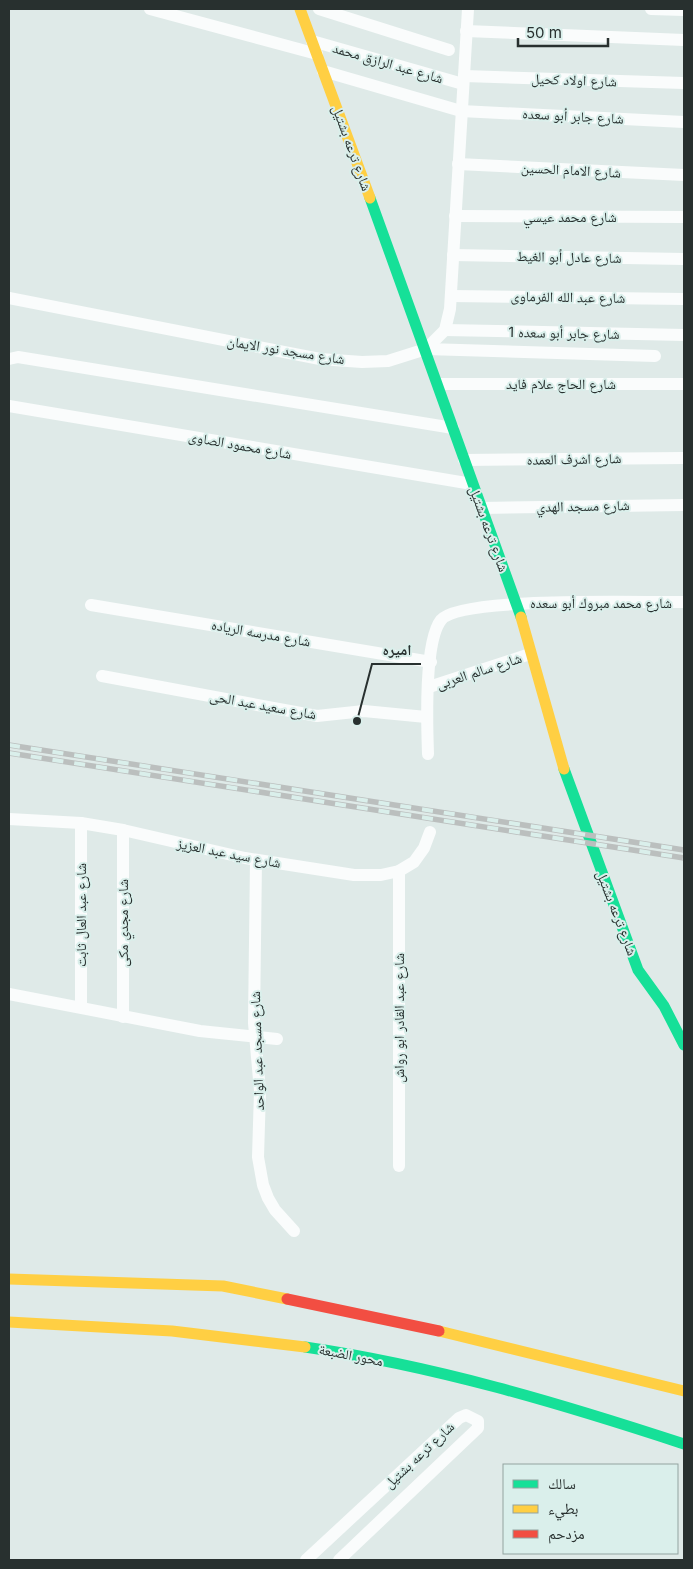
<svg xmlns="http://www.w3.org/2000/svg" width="693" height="1569" viewBox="0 0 693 1569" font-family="Inter,'Noto Naskh Arabic',sans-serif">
  <rect width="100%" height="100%" fill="#dfeae8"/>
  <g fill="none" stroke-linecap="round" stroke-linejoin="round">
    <g stroke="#fafcfc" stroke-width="12">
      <path d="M150 9 317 54"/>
      <path d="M319 9 449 50"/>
      <path d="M651 9 684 10"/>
      <path d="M466 31 684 40"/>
      <path d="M312 41 463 84"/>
      <path d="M323 71 461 111 684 122"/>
      <path d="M464 76 684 83"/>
      <path d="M458 164 684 175"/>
      <path d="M455 216 684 217"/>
      <path d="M453 255 684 259"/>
      <path d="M451 296 684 299"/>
      <path d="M9 298 320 359 362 362 388 361 426 349 445 330 450 309 468 9"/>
      <path d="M445 330 684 335"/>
      <path d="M426 349 655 356"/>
      <path d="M9 359 18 357 453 428"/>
      <path d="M438 384H684"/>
      <path d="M9 406 472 484"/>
      <path d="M464 460 684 458"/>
      <path d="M481 508 684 505"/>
      <path d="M91 605 431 662"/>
      <path d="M102 676 317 716 364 711 426 717"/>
      <path d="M429 687 530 654"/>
      <path d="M428 754C427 725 424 642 441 620 459 596 647 603 684 602"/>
      <path d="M9 819 81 823 123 830 245 858 354 875H381L399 871 414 862 424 848 430 832"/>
      <path d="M256 860 254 1023 260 1091 258 1157 263 1185 268 1198 275 1210 294 1231"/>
      <path d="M9 994 200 1031 277 1039"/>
      <path d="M81 1007V823"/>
      <path d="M123 1017V830"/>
      <path d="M399 1166V871"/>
      <path d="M306 1560 459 1418 466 1415 478 1421V1428L339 1560"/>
    </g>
    <g stroke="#16e098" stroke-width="11">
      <path d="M370 198 521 617"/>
      <path d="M564 769 638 970 664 1006 684 1045"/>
      <path d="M305 1347C435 1366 559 1403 684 1444"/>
    </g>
    <g stroke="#ffcf43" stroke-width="11">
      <path d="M300 9 370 198"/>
      <path d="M521 617 564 769"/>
      <path d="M9 1279 223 1286 287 1299"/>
      <path d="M9 1322 172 1331 305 1347"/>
      <path d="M439 1331 684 1391"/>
    </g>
    <path stroke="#f24e42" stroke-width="11" d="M287 1299 439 1331"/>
    <g stroke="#bbbfbe" stroke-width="5.5">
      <g id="rail">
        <path d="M9 745 684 850"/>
        <path d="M9 753 684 858"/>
      </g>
    </g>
    <use href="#rail" stroke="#daefeb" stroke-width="4" stroke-dasharray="11" stroke-linecap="butt"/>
  </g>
  <g text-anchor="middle" stroke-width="4" stroke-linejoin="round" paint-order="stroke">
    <g font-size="14" fill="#28302f" stroke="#daefeb">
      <text transform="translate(388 63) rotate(16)" y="5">شارع عبد الرازق محمد</text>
      <text transform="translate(574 80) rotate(2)" y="5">شارع اولاد كحيل</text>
      <text transform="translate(573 116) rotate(3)" y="5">شارع جابر أبو سعده</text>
      <text transform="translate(352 148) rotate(70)" y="5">شارع ترعه بشتيل</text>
      <text transform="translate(571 170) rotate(3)" y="5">شارع الامام الحسين</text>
      <text x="570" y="222">شارع محمد عيسي</text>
      <text transform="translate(569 257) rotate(1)" y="5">شارع عادل أبو الغيط</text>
      <text transform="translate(568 297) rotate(1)" y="5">شارع عبد الله الفرماوى</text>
      <text transform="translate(564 333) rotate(1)" y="5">شارع جابر أبو سعده 1</text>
      <text transform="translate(286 350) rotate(9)" y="5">شارع مسجد نور الايمان</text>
      <text x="561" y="389">شارع الحاج علام فايد</text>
      <text transform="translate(240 445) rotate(10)" y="5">شارع محمود الصاوى</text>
      <text transform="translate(574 459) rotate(-1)" y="5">شارع اشرف العمده</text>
      <text transform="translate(583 506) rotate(-1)" y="5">شارع مسجد الهدي</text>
      <text transform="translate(489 529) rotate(70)" y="5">شارع ترعه بشتيل</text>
      <text x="601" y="608">شارع محمد مبروك أبو سعده</text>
      <text transform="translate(261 633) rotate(10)" y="5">شارع مدرسه الرياده</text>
      <text transform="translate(479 671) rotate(-18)" y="5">شارع سالم العربى</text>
      <text transform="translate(263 705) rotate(10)" y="5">شارع سعيد عبد الحى</text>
      <text transform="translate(229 853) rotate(11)" y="5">شارع سيد عبد العزيز</text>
      <text transform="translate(617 913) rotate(69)" y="5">شارع ترعه بشتيل</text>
      <text transform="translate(81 915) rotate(-90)" y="5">شارع عبد العال ثابت</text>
      <text transform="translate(123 923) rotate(-90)" y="5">شارع مجدي مكى</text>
      <text transform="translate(399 1018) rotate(-90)" y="5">شارع عبد القادر ابو رواش</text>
      <text transform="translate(257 1051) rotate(-92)" y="5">شارع مسجد عبد الواحد</text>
      <text transform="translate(351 1355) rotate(11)" y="5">محور الضبعة</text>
      <text transform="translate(419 1455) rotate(-43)" y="5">شارع ترعه بشتيل</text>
    </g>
  </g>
  <path fill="none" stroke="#28302f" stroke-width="2" d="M357 721L372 664H421"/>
  <circle fill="#28302f" stroke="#daefeb" stroke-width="2" cx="357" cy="721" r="5"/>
  <g font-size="15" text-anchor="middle" font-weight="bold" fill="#28302f" stroke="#daefeb" stroke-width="4" stroke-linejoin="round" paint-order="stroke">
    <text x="397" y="655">اميره</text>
  </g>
  <rect width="693" height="1569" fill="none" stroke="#28302f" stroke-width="20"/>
  <rect x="503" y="1464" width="175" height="90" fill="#daefeb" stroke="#93a3a0"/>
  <rect x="513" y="1480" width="25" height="8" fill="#16e098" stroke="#93a3a0"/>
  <text x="548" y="1489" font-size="15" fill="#28302f">سالك</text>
  <rect x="513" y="1505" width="25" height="8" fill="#ffcf43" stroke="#93a3a0"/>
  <text x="548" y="1514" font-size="15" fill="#28302f">بطيء</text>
  <rect x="513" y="1530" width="25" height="8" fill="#f24e42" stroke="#93a3a0"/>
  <text x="548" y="1539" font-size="15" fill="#28302f">مزدحم</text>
  <path d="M518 38v8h90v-8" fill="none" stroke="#28302f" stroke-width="2.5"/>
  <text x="526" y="38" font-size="15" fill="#28302f" stroke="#daefeb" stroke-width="4" paint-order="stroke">50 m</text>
</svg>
